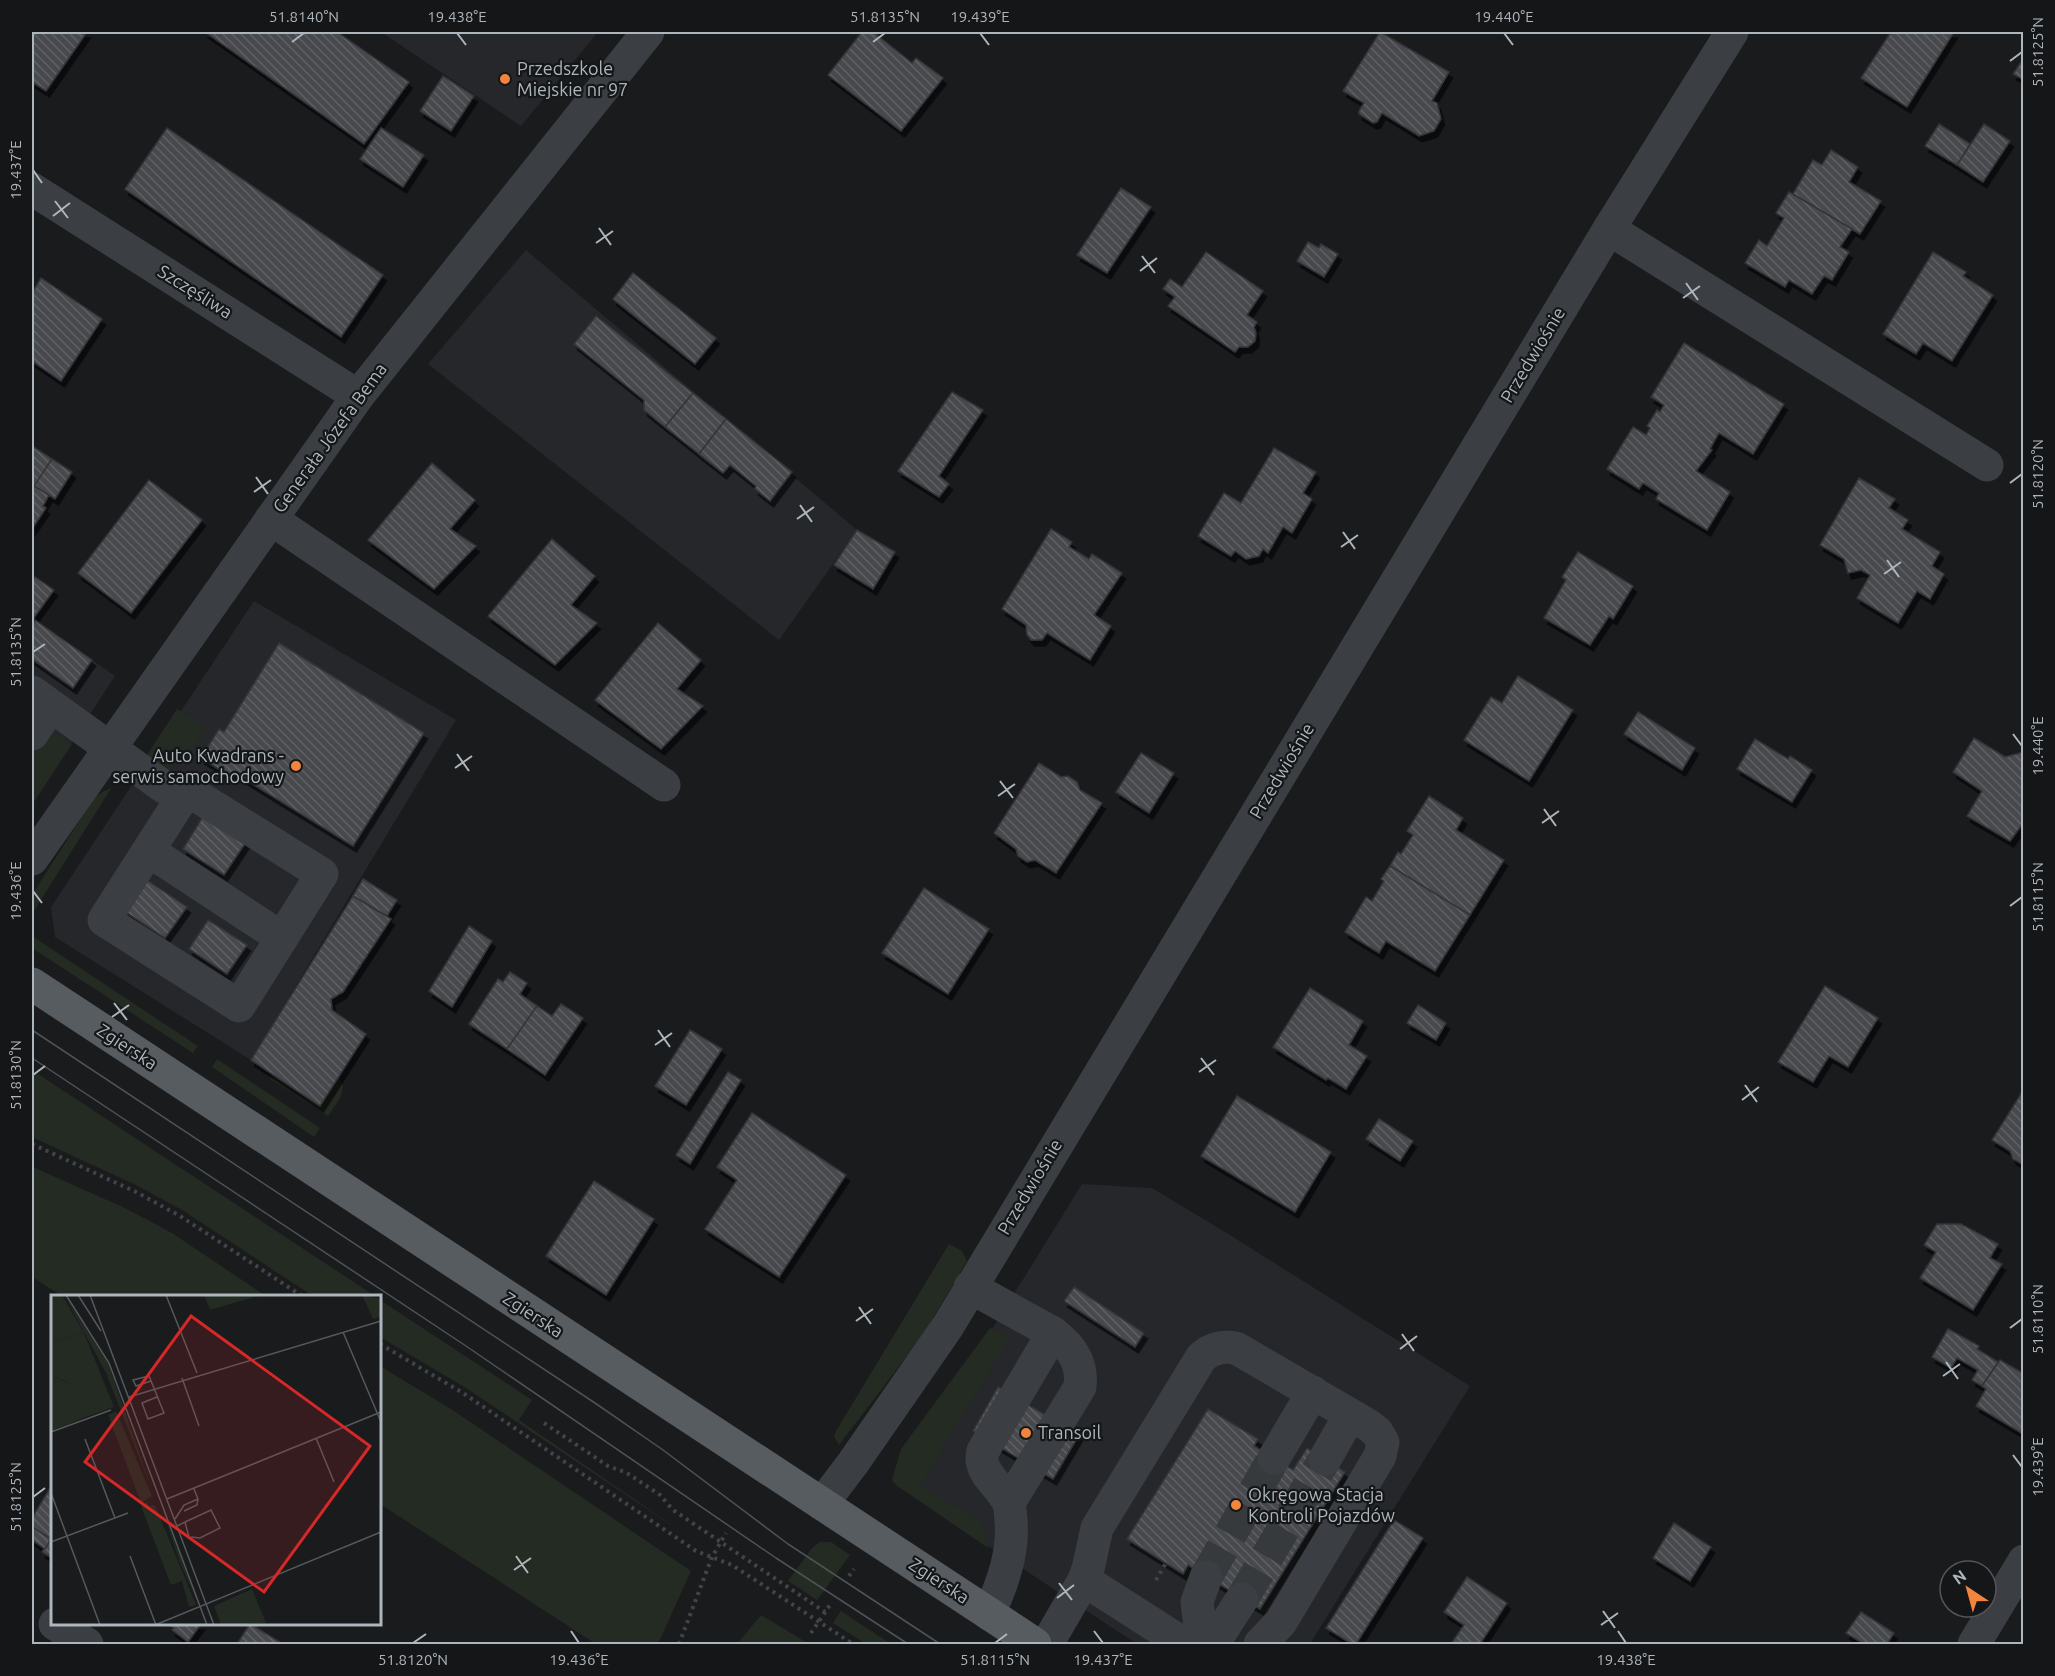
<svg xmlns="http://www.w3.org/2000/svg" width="2055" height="1676" viewBox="0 0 2055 1676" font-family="Ubuntu,sans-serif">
  <defs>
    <pattern id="building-back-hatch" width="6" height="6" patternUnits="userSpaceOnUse" patternTransform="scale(1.5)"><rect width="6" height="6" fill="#47494d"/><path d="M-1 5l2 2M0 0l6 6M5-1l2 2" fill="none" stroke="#5f6165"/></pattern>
    <filter id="shadow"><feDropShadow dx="3.5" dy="6" stdDeviation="0" flood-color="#0009"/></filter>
  </defs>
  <rect width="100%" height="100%" fill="#1a1b1d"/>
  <g fill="#26272a">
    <path d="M381 32H598L521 126Z"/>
    <path d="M526 250 857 530 779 640 428 364Z"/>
    <path d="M254 601 456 720 251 1060 55 937 51 907Z"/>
    <path d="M32 618 115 676 32 803Z"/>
    <path d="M1082 1184 1152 1188 1230 1235 1470 1386 1310 1644H1137L896 1485Z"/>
  </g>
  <g fill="#232b22">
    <path d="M177 709 206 727C195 744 187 766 165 768L147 755Z"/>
    <path d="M52 734 59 735 72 744 32 805V754L45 737Z"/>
    <path d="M112 787 32 914V895L90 804 97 795Z"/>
    <path d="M32 936 198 1046 193 1053 35 950 32 948Z"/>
    <path d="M217 1059 320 1128 314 1137 212 1067Z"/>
    <path d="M32 1070 375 1296H313L182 1210 138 1186 32 1137Z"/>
    <path d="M273 1075 320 1106 339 1078 343 1086 340 1098 328 1116 269 1078Z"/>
    <path d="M33 1167 127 1209 172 1233 266 1296H62L32 1277Z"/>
    <path d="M949 1244 962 1251 967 1261 923 1335 839 1445 834 1437 836 1431Z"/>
    <path d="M380 1300 532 1400 519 1420 701 1545 466 1388 380 1337Z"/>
    <path d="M990 1328 1011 1336 920 1485 981 1522 985 1532 988 1548 896 1485 892 1480 901 1449Z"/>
    <path d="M380 1366 451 1409 691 1571 658 1644H596L380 1504Z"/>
    <path d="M820 1542H831L850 1555 817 1600 788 1581 812 1548Z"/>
    <path d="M841 1611 891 1644H892H866L833 1623Z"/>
    <path d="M761 1615 809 1644H737Z"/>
  </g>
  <g fill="url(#building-back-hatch)" stroke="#343539" stroke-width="1.5" filter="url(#shadow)">
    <path d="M32 32H87L46 91 32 82Z"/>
    <path d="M205 32H337L409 82 364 144Z"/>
    <path d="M862 32H873L912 63 916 58 943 78 901 131 828 75Z"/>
    <path d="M1380 32 1449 72 1432 101 1437 103 1441 119 1434 131 1419 136 1382 113 1377 122 1373 123 1359 114V111L1364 103 1343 91Z"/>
    <path d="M1891 32H1954L1907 107 1861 78Z"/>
    <path d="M2024 58V80L2013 74Z"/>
    <path d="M443 76 474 96 451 131 420 111Z"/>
    <path d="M1939 124 1970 144 1957 165 1925 146Z"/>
    <path d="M1984 124 2010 141 1983 182 1957 165Z"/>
    <path d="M167 128 383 275 341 337 125 189Z"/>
    <path d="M381 128 424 155 403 187 360 159Z"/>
    <path d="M1831 150 1858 167 1849 182 1881 201 1860 234 1793 194 1813 160 1822 165Z"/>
    <path d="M1121 188 1151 207 1107 273 1077 255Z"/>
    <path d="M1789 192 1852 229 1840 247 1849 252 1832 280 1824 276 1812 294 1789 280 1785 287 1745 263 1759 240 1767 246 1784 218 1776 213Z"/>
    <path d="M1308 242 1319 248 1321 244 1338 254 1324 277 1297 261Z"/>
    <path d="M1206 252 1263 291 1247 315 1257 322 1254 327 1256 333 1255 341 1248 347H1239L1235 352 1168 306 1175 297 1163 289 1170 279 1182 287Z"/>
    <path d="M1933 252 1966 272 1963 276 1993 295 1952 361 1923 343 1916 354 1883 334Z"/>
    <path d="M633 273 716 338 695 364 613 299Z"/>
    <path d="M41 278 102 319 61 381 32 361V293Z"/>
    <path d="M596 316 693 393 665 427 644 410V400L574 344Z"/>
    <path d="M1684 343 1784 404 1753 454 1719 433 1710 449 1712 450 1696 471 1730 492 1707 530 1656 499 1659 493 1643 483 1639 489 1607 469 1633 427 1646 435 1650 428 1647 426 1657 410 1660 412 1664 405 1651 397Z"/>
    <path d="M952 392 983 410 939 476 949 484 939 497 898 471Z"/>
    <path d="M693 393 726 419 699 454 665 427Z"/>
    <path d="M726 419 792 472 770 501 755 489 756 486 730 465 723 473 699 454Z"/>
    <path d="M32 446 52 459 32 490Z"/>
    <path d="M1274 448 1316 472 1303 493 1312 499 1292 533 1283 527 1268 553 1263 549 1259 556 1246 559 1235 551 1231 556 1198 536 1224 493 1241 503Z"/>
    <path d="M52 459 72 472 55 499 34 486Z"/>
    <path d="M432 463 475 500 450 529 476 546 434 589 368 540Z"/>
    <path d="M1859 478 1895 499 1889 508 1908 520 1902 529 1940 552 1932 566 1944 574 1930 599 1917 591 1898 623 1857 598 1870 575 1861 570 1848 573 1844 559 1820 545Z"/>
    <path d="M149 480 202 520 131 613 78 573Z"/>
    <path d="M34 486 49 495 43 506 46 508 32 529V490Z"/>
    <path d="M1051 529 1072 542 1069 547 1089 559 1092 554 1122 573 1094 615 1111 626 1090 660 1047 633 1042 640H1031L1027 635 1026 625 1002 609Z"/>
    <path d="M857 530 895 552 873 589 834 565Z"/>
    <path d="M552 539 595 576 571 605 597 623 555 665 488 616Z"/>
    <path d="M1578 552 1633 586 1613 619 1609 616 1590 645 1544 618 1566 580 1562 577Z"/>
    <path d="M35 577 54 590 33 619 32 581Z"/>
    <path d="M35 620 92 660 73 688 32 659V626Z"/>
    <path d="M658 623 701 660 677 689 703 706 661 749 595 700Z"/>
    <path d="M279 643 424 733 353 846 233 772 231 777 201 758 219 729 224 732Z"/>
    <path d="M1518 676 1573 710 1529 781 1464 740 1491 697 1502 703Z"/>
    <path d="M1638 712 1695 748 1682 770 1624 734Z"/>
    <path d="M1974 738 2005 757 2024 752V822L2010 841 1967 816 1982 791 1953 772Z"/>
    <path d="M1755 739 1788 759 1790 756 1812 770 1792 802 1737 769Z"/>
    <path d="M1141 753 1174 773 1149 813 1116 792Z"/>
    <path d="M1039 763 1061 777 1068 776 1077 782 1080 790 1102 803 1056 873 1035 860 1027 862 1018 856 1016 849 994 833Z"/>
    <path d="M1429 796 1463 818 1456 830 1504 860 1470 915 1390 866 1398 852 1401 854 1413 835 1407 831Z"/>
    <path d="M204 815 246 842 224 875 183 849Z"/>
    <path d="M1390 866 1470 915 1435 971 1386 941 1379 953 1345 932 1366 897 1372 901 1384 881 1381 879Z"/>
    <path d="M145 879 187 907 165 938 124 911Z"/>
    <path d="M363 879 397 900 387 916 353 896Z"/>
    <path d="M924 888 989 929 948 994 882 953Z"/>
    <path d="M353 896 391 919 343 992 331 999 332 1010 366 1034 320 1106 251 1060Z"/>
    <path d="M208 920 247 945 227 974 189 949Z"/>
    <path d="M469 926 492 941 452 1007 429 991Z"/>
    <path d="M510 972 527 983 520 994 537 1006 507 1049 469 1024 498 979 503 982Z"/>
    <path d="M1825 986 1878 1018 1848 1067 1829 1056 1813 1082 1778 1062Z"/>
    <path d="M1310 988 1363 1021 1349 1045 1367 1056 1346 1089 1328 1078 1326 1080 1273 1047Z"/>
    <path d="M561 1004 583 1018 545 1075 507 1049 537 1006 552 1016Z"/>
    <path d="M1418 1005 1446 1023 1436 1040 1407 1023Z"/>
    <path d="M690 1030 722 1049 686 1105 655 1086Z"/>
    <path d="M728 1072 741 1080 690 1164 676 1155Z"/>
    <path d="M2024 1089V1165L2013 1159 2010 1151 1992 1140Z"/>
    <path d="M1237 1096 1331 1152 1295 1212 1201 1156Z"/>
    <path d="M752 1113 846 1175 779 1277 705 1229 737 1180 717 1167Z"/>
    <path d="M1379 1119 1413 1141 1400 1161 1366 1139Z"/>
    <path d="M594 1181 654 1219 606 1295 546 1256Z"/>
    <path d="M1937 1224H1961L1998 1244 1990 1258 2002 1264 1973 1310 1920 1278 1936 1252 1924 1245Z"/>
    <path d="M1074 1287 1144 1333 1135 1347 1064 1301Z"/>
    <path d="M1948 1329 1979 1346 1977 1349 1998 1362 1982 1386 1972 1380 1978 1370 1957 1358 1951 1368 1932 1357Z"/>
    <path d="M2000 1360 2024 1374 2023 1434 1976 1406 1986 1389 1982 1386Z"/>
    <path d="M998 1387 1079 1435 1053 1479 973 1431Z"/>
    <path d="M1208 1409 1258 1439 1254 1446 1293 1470 1307 1448 1345 1472 1260 1609 1188 1565 1183 1574 1127 1539Z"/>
    <path d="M52 1485V1558L42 1552 51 1539 32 1527V1518Z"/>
    <path d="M1394 1520 1423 1538 1356 1644H1352L1326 1628Z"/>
    <path d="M1674 1523 1711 1547 1690 1581 1653 1558Z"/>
    <path d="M32 1527 51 1539 45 1549 32 1540Z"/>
    <path d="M1467 1577 1507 1603 1480 1644H1451L1464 1625 1444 1612Z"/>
    <path d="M1861 1612 1894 1633 1887 1644H1864L1846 1633Z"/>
    <path d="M170 1624H201L188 1642 172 1630 174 1628 169 1625Z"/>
    <path d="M250 1624 283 1644H237Z"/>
  </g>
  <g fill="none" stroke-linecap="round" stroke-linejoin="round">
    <g stroke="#373a3d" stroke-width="33" stroke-dasharray="33 16" stroke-linecap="butt">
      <path d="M1206 1577 1274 1458"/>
      <path d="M1242 1599 1325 1459"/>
    </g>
    <g stroke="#414549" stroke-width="4" stroke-dasharray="3 4.5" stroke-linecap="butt">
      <path d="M32 1144 136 1192 180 1216 302 1296"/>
      <path d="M380 1344 463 1393 696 1551 732 1565 853 1644"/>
      <path d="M544 1423 608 1466 627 1473 660 1495 673 1510 825 1612"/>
      <path d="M849 1576 854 1569"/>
      <path d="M1156 1580 1166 1563"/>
      <path d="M811 1633 830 1605"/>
      <path d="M679 1644 712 1557 726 1533"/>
    </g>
    <g stroke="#3b3e42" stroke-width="33">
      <path d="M32 189 358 396"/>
      <path d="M1609 229 1987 465"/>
      <path d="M271 519 664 785"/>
      <path d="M32 692 164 787 187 790 322 874 239 1006 104 920 187 790"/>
      <path d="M32 734 51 706"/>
      <path d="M149 851 282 938"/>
      <path d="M32 859 358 396 648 32"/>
      <path d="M970 1287 1053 1333 983 1451C977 1473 1000 1484 1008 1502 1011 1507 1010 1515 1011 1520 1014 1554 1002 1584 989 1614"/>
      <path d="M1274 1458 1313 1392"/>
      <path d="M1325 1459 1350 1415"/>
      <path d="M1009 1503 1080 1387C1083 1363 1072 1347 1053 1333"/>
      <path d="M822 1504 853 1463 948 1326 1609 229 1732 32"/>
      <path d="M1084 1580 1088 1569 1097 1528 1201 1358C1211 1348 1223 1346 1236 1348L1368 1425 1377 1432 1383 1442 1380 1456 1281 1622 1260 1644"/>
      <path d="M55 1624 87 1644"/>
      <path d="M1047 1644 1084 1580 1184 1644"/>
      <path d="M1202 1644 1197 1602 1206 1577"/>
      <path d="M1213 1644 1242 1599"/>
      <path d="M1974 1644 2024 1561"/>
    </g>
    <path stroke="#575c61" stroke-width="33" d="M32 984 1035 1644"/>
    <g stroke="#4e5357" stroke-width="1.5">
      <path d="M32 1030 595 1403 663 1450 788 1544 940 1644"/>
      <path d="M32 1058 466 1346 776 1558 908 1644"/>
    </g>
  </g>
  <path fill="none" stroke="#adb6bc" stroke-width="2" d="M457 33 466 45M980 33 989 45M1504 33 1513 45M292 42 304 33M873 42 885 33M2010 61 2022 52M33 170 42 183M55 201 68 218M53 216 70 203M599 228 611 245M596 243 613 231M1142 256 1155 273M1140 271 1157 258M1686 283 1698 300M1683 298 1700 286M256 477 268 494M2010 483 2022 474M254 492 271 480M800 505 812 522M797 519 814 507M1343 532 1355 549M1341 547 1358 535M1887 560 1899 577M1884 574 1901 562M33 652 45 644M2013 734 2022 746M457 754 469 771M455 768 472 756M1000 781 1013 798M998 796 1015 784M1544 809 1556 826M1542 823 1559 811M33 891 42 903M2010 906 2022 897M114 1003 127 1020M112 1017 129 1005M658 1030 670 1047M655 1045 672 1033M1201 1058 1214 1075M1199 1072 1216 1060M33 1075 45 1066M1745 1085 1757 1102M1742 1100 1759 1087M859 1307 871 1324M856 1321 873 1309M2010 1328 2022 1319M1402 1334 1414 1351M1400 1349 1417 1336M1946 1362 1958 1379M1943 1376 1960 1364M2013 1455 2022 1467M33 1497 45 1488M516 1556 528 1573M514 1570 531 1558M1059 1583 1072 1600M1057 1598 1074 1585M1603 1611 1615 1628M1601 1625 1618 1613M571 1631 579 1643M1094 1631 1103 1643M1618 1631 1626 1643M413 1643 426 1634M995 1643 1007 1634"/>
  <g fill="#f1853e" stroke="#151618" stroke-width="2">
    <circle cx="505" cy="79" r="6"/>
    <circle cx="296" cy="766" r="6"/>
    <circle cx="1026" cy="1433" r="6"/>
    <circle cx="1236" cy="1505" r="6"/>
  </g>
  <g text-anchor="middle" stroke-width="4.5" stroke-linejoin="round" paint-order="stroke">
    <g font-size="18" fill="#adb6bc" stroke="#151618" text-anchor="start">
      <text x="517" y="75">Przedszkole<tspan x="517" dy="21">Miejskie nr 97</tspan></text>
      <text x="284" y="762" text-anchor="end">Auto Kwadrans -<tspan x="284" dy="21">serwis samochodowy</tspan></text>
      <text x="1038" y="1439">Transoil</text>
      <text x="1248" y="1501">Okręgowa Stacja<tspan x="1248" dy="21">Kontroli Pojazdów</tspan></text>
    </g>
    <g font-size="18" fill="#adb6bc" stroke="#151618">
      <text transform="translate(195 292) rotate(32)" y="6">Szczęśliwa</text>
      <text transform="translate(1533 355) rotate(-59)" y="6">Przedwiośnie</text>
      <text transform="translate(330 438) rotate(-54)" y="6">Generała Józefa Bema</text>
      <text transform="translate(1282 771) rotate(-59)" y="6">Przedwiośnie</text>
      <text transform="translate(127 1047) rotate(33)" y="6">Zgierska</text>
      <text transform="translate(1030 1187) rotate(-59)" y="6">Przedwiośnie</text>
      <text transform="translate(533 1315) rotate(33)" y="6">Zgierska</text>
      <text transform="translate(939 1581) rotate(33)" y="6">Zgierska</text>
    </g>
  </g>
  <g transform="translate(51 1295)">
    <rect width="330" height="330" fill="#1a1b1d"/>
    <path d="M13 0 57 68 103 200 55 78ZM33 38 63 112 35 122 18 88 0 80V48ZM65 116 101 201 90 208 57 120ZM96 207 98 211 104 210 145 310 138 312 131 286 120 290 90 211ZM111 214 148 310V311L128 265ZM201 294 215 328 170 330 163 311Z" fill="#232b22"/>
    <path d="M0 0H11L33 38 0 48ZM153 0H210L159 15ZM311 0 330 4V22L322 24ZM0 80 36 97 35 122 0 136Z" fill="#232b22"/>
    <path fill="none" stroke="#55595d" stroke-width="1.5" d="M15 0 58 68 156 330M27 0 50 36M39 0 163 330M115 0 146 78M292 37 330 127M131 83 148 131M100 86 85 91 82 85 98 81 113 118 97 124 91 108 106 102M78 102 330 26M0 137 60 115M265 143 283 187M34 144 64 223M0 198 49 330M116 204 330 117M133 216 146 210 147 204M124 224 133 210 147 204 143 194M134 227 160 215 169 233 149 243 140 242M126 231 134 227 138 242M0 247 77 218M79 261 105 330M104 330 330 237"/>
    <path fill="#d62828" fill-opacity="0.15" stroke="#d62828" stroke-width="3" d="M140 21 319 151 213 297 34 167Z"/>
    <rect width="330" height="330" fill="none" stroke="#adb6bc" stroke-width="3"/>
  </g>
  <rect width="2055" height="1676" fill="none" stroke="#151618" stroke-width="66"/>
  <g transform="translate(1968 1589) rotate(324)"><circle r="28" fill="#151618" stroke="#52565a" stroke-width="1.5"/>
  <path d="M0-4.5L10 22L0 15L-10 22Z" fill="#f1853e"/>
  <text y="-9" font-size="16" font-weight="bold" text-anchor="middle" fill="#adb6bc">N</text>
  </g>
  <rect x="33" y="33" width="1989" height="1610" fill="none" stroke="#adb6bc" stroke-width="2"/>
  <g font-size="15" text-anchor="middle" fill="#adb6bc">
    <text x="304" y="22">51.8140°N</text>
    <text x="457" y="22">19.438°E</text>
    <text x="885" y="22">51.8135°N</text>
    <text x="980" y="22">19.439°E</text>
    <text x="1504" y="22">19.440°E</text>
    <text transform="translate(2038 52) rotate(-90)" y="5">51.8125°N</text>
    <text transform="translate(16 170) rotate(-90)" y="5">19.437°E</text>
    <text transform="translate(2038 474) rotate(-90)" y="5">51.8120°N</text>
    <text transform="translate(16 652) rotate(-90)" y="5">51.8135°N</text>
    <text transform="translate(2038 746) rotate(-90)" y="5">19.440°E</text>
    <text transform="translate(16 891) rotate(-90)" y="5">19.436°E</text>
    <text transform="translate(2038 897) rotate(-90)" y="5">51.8115°N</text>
    <text transform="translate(16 1075) rotate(-90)" y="5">51.8130°N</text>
    <text transform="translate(2038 1319) rotate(-90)" y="5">51.8110°N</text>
    <text transform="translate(2038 1467) rotate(-90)" y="5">19.439°E</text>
    <text transform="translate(16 1497) rotate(-90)" y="5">51.8125°N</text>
    <text x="413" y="1665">51.8120°N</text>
    <text x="579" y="1665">19.436°E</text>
    <text x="995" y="1665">51.8115°N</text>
    <text x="1103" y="1665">19.437°E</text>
    <text x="1626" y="1665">19.438°E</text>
  </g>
</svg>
